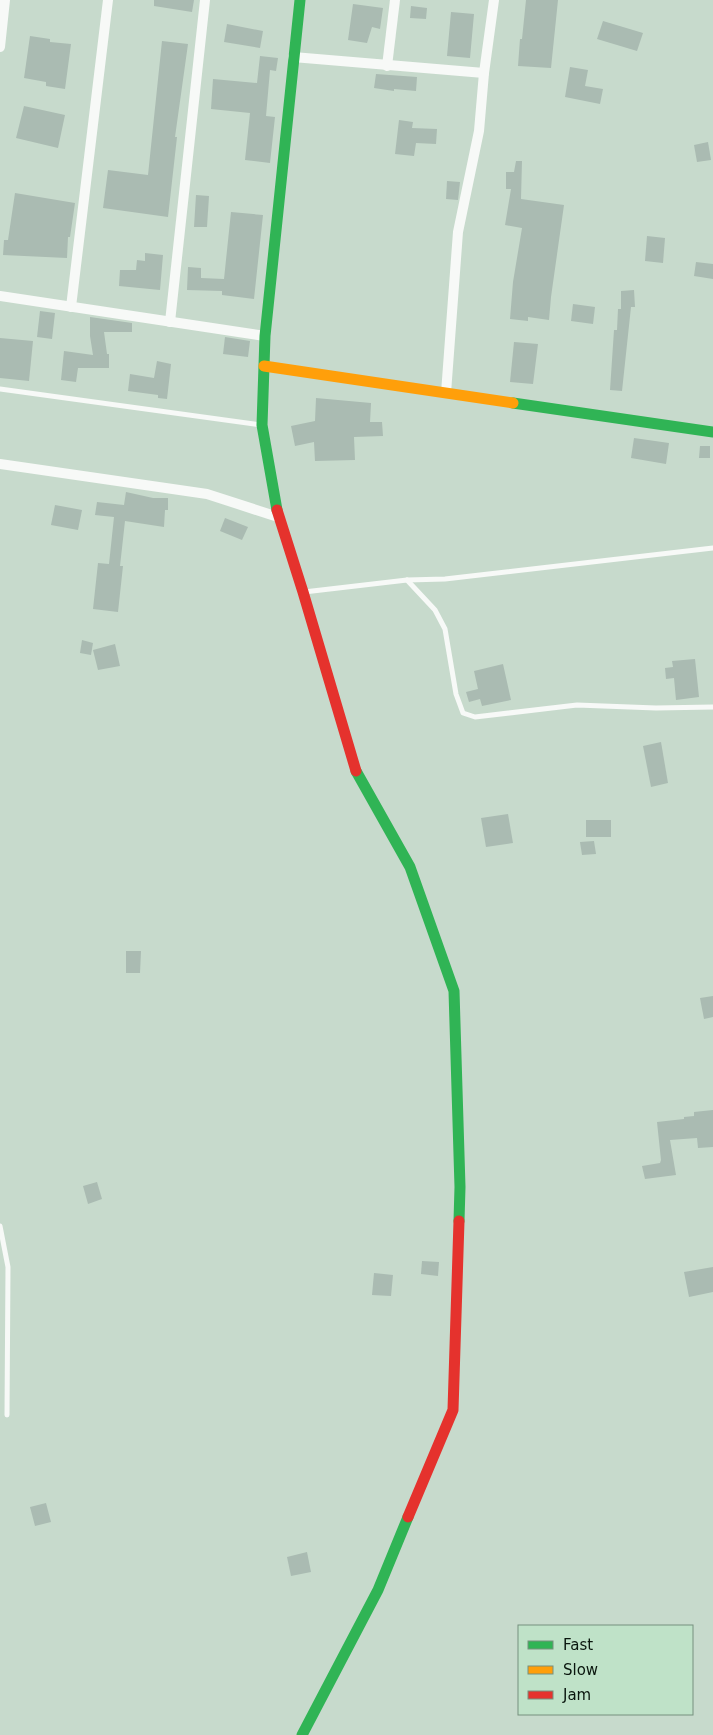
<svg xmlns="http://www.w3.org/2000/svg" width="713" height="1735" viewBox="0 0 713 1735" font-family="'DejaVu Sans',sans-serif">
  <rect width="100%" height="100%" fill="#c7dacc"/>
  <g fill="#aabbb2">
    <path d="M154 0H194L192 12 154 6Z"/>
    <path d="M526 0H558L551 68 518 66 520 39H522Z"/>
    <path d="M353 4 383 8 380 29 372 27 367 43 348 40Z"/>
    <path d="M411 6 427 8 426 19 410 18Z"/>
    <path d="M451 12 474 14 470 58 447 56Z"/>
    <path d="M603 21 643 33 637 51 597 39Z"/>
    <path d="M227 24 263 31 260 48 224 42Z"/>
    <path d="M30 36 50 39V42L71 44 65 89 46 86V82L24 78Z"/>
    <path d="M162 41 188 44 175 137H177L168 217 103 208 108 170 148 175Z"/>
    <path d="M260 56 278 58 276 71 270 70 266 116 275 117 270 163 245 160 250 113 211 109 213 79 257 83Z"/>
    <path d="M570 67 588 70 585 86 603 89 600 104 565 97Z"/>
    <path d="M376 74 417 77 416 91 394 89V91L374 88Z"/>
    <path d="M24 106 65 115 58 148 16 138Z"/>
    <path d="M399 120 413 122 412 128 437 129 436 144 416 143 414 156 395 154Z"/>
    <path d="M708 142 711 160 697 162 694 145Z"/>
    <path d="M516 161H522L521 199 564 205 551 297 549 320 528 317V321L510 319 513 282 522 228 505 225 511 189H506V172H514Z"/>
    <path d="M447 181 460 182 458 200 446 199Z"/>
    <path d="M15 193 75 203 70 237H68L67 258 3 255 4 240H8Z"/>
    <path d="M196 195 209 196 207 227H194Z"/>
    <path d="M231 212 263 215 254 299 222 295V291L187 290 188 267 201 268V278L224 279Z"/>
    <path d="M647 236 665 238 663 263 645 261Z"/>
    <path d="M145 253 163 255 160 290 119 286 120 270H136L137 260 145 261Z"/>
    <path d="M696 262 713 264V279L694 276Z"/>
    <path d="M634 290 635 307H631L622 391 610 390 614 330H617L618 309H621V291Z"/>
    <path d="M573 304 595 307 593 324 571 321Z"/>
    <path d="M40 311 55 313 52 339 37 337Z"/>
    <path d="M90 317 132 323V332H104L107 354H109V368H78L76 382 61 380 64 351 93 355 90 336Z"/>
    <path d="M225 337 250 341 248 357 223 354Z"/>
    <path d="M0 338 33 341 29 381 0 378Z"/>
    <path d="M514 342 538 344 533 384 510 382Z"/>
    <path d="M157 361 171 364 167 399 158 398V395L128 391 130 374 154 378Z"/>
    <path d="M316 398 371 403 370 422H382L383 436 354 437 355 460 315 461 314 442 295 446 291 426 315 421Z"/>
    <path d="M634 438 669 443 666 464 631 458Z"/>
    <path d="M700 446H710V458H699Z"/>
    <path d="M126 492 153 498H168V510H165L164 527 125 521 120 566H123L118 612 93 609 98 563 109 564 114 517 95 515 97 502 124 505Z"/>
    <path d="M55 505 82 510 78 530 51 525Z"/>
    <path d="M225 518 248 527 242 540 220 531Z"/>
    <path d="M82 640 93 643 91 655 80 653Z"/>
    <path d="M115 644 120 666 98 670 93 650Z"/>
    <path d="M695 659 699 697 676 700 674 678 666 679 665 668 673 667 672 661Z"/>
    <path d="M503 664 511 700 482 706 480 699 469 702 466 692 478 689 474 671Z"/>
    <path d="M661 742 668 783 651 787 643 746Z"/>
    <path d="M508 814 513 843 486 847 481 818Z"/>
    <rect x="586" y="820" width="25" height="17"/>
    <path d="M594 841 596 854 582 855 580 842Z"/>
    <path d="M126 951H141L140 973H126Z"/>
    <path d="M713 996V1017L704 1019 700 998Z"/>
    <path d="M713 1110V1147L698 1148 697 1138 670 1140 676 1175 645 1179 642 1166 660 1163 661 1160 657 1122 684 1119V1117L694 1116V1112Z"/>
    <path d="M97 1182 102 1199 88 1204 83 1186Z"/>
    <path d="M422 1261 439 1262 438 1276 421 1274Z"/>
    <path d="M713 1267V1292L689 1297 684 1272Z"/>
    <path d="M374 1273 393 1275 391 1296 372 1295Z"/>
    <path d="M46 1503 51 1522 35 1526 30 1507Z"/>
    <path d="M307 1552 311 1572 291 1576 287 1557Z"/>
  </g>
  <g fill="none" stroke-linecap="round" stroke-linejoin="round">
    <g stroke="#f7f9f7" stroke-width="5">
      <path d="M0 389 261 425"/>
      <path d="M407 580 435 610 445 629 456 694 463 713 475 717 577 705 656 708 713 707"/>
      <path d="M304 592 407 580 445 579 713 548"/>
      <path d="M0 1226 8 1267 7 1415"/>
    </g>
    <g stroke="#f7f9f7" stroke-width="10">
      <path d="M0 47 5 0"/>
      <path d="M293 57 484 73"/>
      <path d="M387 66 395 0"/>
      <path d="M0 296 265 336"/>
      <path d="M71 307 108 0"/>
      <path d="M170 322 205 0"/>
      <path d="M446 393 458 232 479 131 484 73 494 0"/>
      <path d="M0 464 207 494 278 517"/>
    </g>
    <g stroke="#30b455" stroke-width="11">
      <path d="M513 403 713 432"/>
      <path d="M277 510 262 425 265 336 300 0"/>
      <path d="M356 771 410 867 454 991 460 1187 459 1221"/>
      <path d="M302 1735 378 1590 408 1517"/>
    </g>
    <path stroke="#ff9f0a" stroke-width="11" d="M264 366 513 403"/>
    <g stroke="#e5322d" stroke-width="11">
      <path d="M277 510 303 592 356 771"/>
      <path d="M408 1517 453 1410 459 1221"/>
    </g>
  </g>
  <rect x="518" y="1625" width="175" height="90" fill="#bfe2c8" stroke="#77907e"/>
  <rect x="528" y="1641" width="25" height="8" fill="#30b455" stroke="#77907e"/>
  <text x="563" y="1650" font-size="15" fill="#0a160e">Fast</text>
  <rect x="528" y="1666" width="25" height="8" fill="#ff9f0a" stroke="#77907e"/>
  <text x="563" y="1675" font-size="15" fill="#0a160e">Slow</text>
  <rect x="528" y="1691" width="25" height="8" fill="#e5322d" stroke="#77907e"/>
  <text x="563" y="1700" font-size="15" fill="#0a160e">Jam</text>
</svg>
